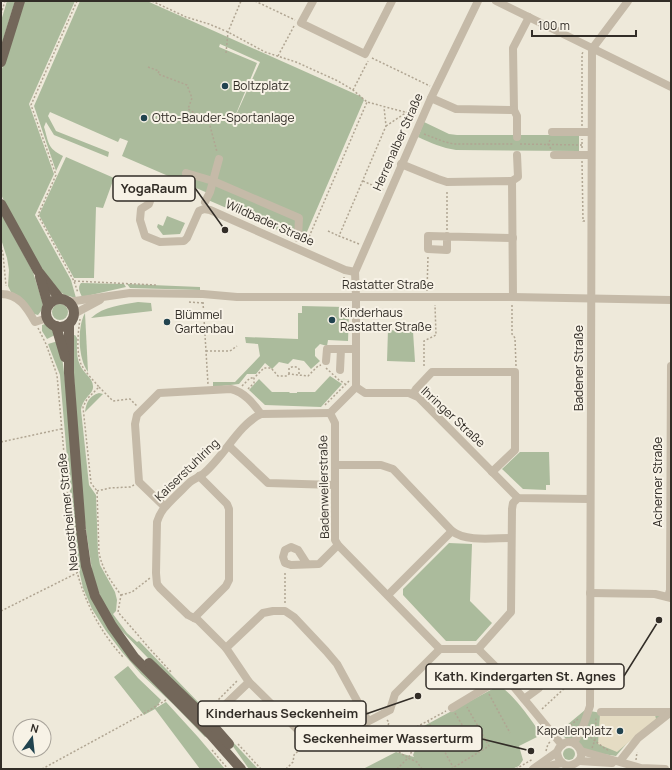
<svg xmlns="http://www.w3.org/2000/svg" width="672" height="770" viewBox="0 0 672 770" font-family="Manrope,sans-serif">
  <rect width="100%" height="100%" fill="#eee9da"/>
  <g fill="#abbb9c" fill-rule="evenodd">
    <path d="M7 1H15L1 46V21Z"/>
    <path d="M23 1H75L29 104 54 174 35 215 71 280 76 298 65 295 60 292 45 274 8 211 1 194V72Z"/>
    <path d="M80 1H147L362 97 364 100 303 241 208 200 210 194 122 156 128 141 120 138 118 142 50 112 48 116 56 131 109 152 108 157 54 135 46 122 44 127C49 143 47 148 63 156L56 171 34 106ZM220 44 260 62 231 126 257 63 219 47Z"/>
    <path d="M424 122 449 134 457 135H579V151L456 150C442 148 431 143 418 137Z"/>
    <path d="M66 157 114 178 103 208 96 207 94 278H74L39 215Z"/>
    <path d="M1 213 33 272 43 304 41 311 38 315 34 314 17 295 11 292 8 286 9 270 7 258 1 239Z"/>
    <path d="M167 216 185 223 180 234 163 235 157 227 158 224 163 226Z"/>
    <path d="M81 283 124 284 126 287 82 297C80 292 77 288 81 283Z"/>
    <path d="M127 284 200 287V290L130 288Z"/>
    <path d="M138 302 151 303 152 311 91 318C104 306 122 305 138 302Z"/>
    <circle cx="60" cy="312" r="8"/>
    <path d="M302 306 344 307 349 313 348 341 328 340 327 346 320 344 315 349V356L320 361 311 369 304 361 293 359 288 364 279 362 272 369 265 363 256 374H247L239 384 213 387V382H235L260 356 258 344 246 343 245 337 298 339V313H302Z"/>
    <path d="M85 313 88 372C78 359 77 327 85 313Z"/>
    <path d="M45 324 50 327 55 335 47 339 42 331V325Z"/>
    <path d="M388 330 413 331 415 362 387 361Z"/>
    <path d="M75 335 77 338C77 346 76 357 80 365 83 373 93 378 93 386 94 394 83 397 81 410L89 485 96 495 98 553 100 565 115 592 117 600 116 611 113 614 127 633 137 642 139 641 200 704 210 711 207 713 148 658 115 624 103 603 93 577 83 509 71 336Z"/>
    <path d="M58 341 62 357 95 606 208 734 205 737 173 704 141 674 122 652 106 631 92 609 83 588 75 552 60 375 48 344Z"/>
    <path d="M330 376 342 384 321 407 265 405 249 390 259 379 272 392H289L290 393H297V392H315Z"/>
    <path d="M99 393 103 394 85 412C86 403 89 396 99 393Z"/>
    <path d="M520 452H549L550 485H546V490L523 489 502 469Z"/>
    <path d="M449 543 472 544 470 601 492 623 476 641H446L403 595V589Z"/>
    <path d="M128 666 138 678 161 700 156 708 166 702 198 737 225 769H200L155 709 144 715 114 677Z"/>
    <path d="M498 686C509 688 535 724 541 735L519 746 523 760 519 766 512 769H363L396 752 414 757 413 755 416 748 411 737V733Z"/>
    <path d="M585 710 606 714 663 715 627 743 616 756C600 754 570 748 562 734L567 725Z"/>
    <path d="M220 728 258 769H249Z"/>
    <circle cx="569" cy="754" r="6"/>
  </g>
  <path fill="#e5dcc3" d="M600 714 655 715 656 719 617 752 598 744Z"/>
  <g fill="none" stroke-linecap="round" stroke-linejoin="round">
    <g stroke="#b0a592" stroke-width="1.5" stroke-dasharray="2 2" stroke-linecap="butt">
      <path d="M77 1 31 105 56 175 38 215 74 281 78 293"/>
      <path d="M152 1 186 17 209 24 228 32 265 52 296 62 338 81 353 90 367 102 416 115"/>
      <path d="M255 1 295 20"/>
      <path d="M1 14 5 1"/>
      <path d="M226 53 228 32 241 1"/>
      <path d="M278 56 294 26"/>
      <path d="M372 58 430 86"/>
      <path d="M148 67 159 71 158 74 187 85 192 98 188 109 209 122 217 152"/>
      <path d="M353 90 368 61"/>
      <path d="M386 126 407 112"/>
      <path d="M582 126V54L583 52"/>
      <path d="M424 134 445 142 454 144H514"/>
      <path d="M550 140 548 144 551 149"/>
      <path d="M520 144 582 145"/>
      <path d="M582 148V139"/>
      <path d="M582 161 583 221H585"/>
      <path d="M363 181 383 190"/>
      <path d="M447 230V190"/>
      <path d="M328 231 339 236"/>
      <path d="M306 244 367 102"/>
      <path d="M359 244 339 236 386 126 384 107"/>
      <path d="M1 246 3 254 6 286"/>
      <path d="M344 277 345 289"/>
      <path d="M74 281 156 285"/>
      <path d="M427 291 428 256"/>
      <path d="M189 302 203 303"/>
      <path d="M203 302 208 384"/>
      <path d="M512 305V334L515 338 516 366"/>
      <path d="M80 319C78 333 76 351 81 364 85 372 93 380 99 387L87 399 83 407 91 483 97 491 99 553C103 571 111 581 121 595L118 612 150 649 171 672"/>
      <path d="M38 328 46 344 57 375 73 555C81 594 96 627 123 657"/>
      <path d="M206 351H230L237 346"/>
      <path d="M424 366V341L436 335 435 305"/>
      <path d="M326 368 339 380 341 381 345 384"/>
      <path d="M289 374V368C293 366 296 366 299 369V374"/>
      <path d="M242 386 250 378H254"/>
      <path d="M99 387 113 401 130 399 137 406"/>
      <path d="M248 389 254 383V378L264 368H271L278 376H287L289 374 308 376 318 366 321 365"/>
      <path d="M325 405 349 381"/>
      <path d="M1 442 61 429"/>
      <path d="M97 491 110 488 130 487 134 485"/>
      <path d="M121 595 132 592 150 578"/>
      <path d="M285 603V571"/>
      <path d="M1 611 77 573"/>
      <path d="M489 694 510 733"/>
      <path d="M210 708 238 680"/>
      <path d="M542 709 569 684H583"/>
      <path d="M455 713 467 733"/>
      <path d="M387 720 389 722 387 730 399 752 408 758C417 745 408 745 409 731L446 711"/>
      <path d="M428 721 453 767"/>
      <path d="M561 733 578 719"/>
      <path d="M587 735C595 740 601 747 610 751"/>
      <path d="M238 744 261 769"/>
      <path d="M592 748 595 740 596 718"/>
      <path d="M212 750 228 769"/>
      <path d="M546 751 548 744 550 742"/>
      <path d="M636 760 637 752"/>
      <path d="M42 769 143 714 166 700"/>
      <path d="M286 769 293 762 294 755 304 745"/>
      <path d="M397 769 408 758 417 762 422 769"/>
      <path d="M451 769 489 746 467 707"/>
      <path d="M516 769 533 759"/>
    </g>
    <g stroke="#c5baa8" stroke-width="8">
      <path d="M313 1 301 23 365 54 392 1"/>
      <path d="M496 1 671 87"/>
      <path d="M431 98 456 109 514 110 513 48 529 17"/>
      <path d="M514 110 517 116V137"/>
      <path d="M552 132H591"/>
      <path d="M554 155H591"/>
      <path d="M401 164 438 179 447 182 512 181 513 297"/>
      <path d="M186 173 213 181 299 218 298 238"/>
      <path d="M512 181 518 177 517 155"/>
      <path d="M154 190 149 204 141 209 140 220 145 236 160 242 184 241 187 238 199 211 204 209 210 210 345 270 355 272"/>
      <path d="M205 202 210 192 219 159"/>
      <path d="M447 236V250L428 249V236L513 238"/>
      <path d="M1 294C19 294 27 308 35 322L47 318"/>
      <path d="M68 302 130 293 203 294 237 297H513L671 300"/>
      <path d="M74 314 100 300"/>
      <path d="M326 361 327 349H356"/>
      <path d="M340 370 341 349"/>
      <path d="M356 387 365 393H409L418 397 518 498 590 499"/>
      <path d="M413 394 416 389 432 372H515V450L492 472"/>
      <path d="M330 413 261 414C238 425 224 457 203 474 199 477 194 479 190 482 182 490 173 498 166 506 161 511 159 516 157 522L156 573 157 584 160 588 188 615 198 620 226 648 249 682 310 742 327 743 390 710 395 694 440 649"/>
      <path d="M330 413 356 387V297L355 272 431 98 478 1"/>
      <path d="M330 413 335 423V540L338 545 440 649H478L505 676 562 745"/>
      <path d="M229 446 268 483 335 485"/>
      <path d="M336 465H381L393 469 452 531"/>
      <path d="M165 507 139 482 135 424 137 415 159 393 231 389C244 392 253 403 261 414"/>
      <path d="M307 564 298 550 291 547 285 550 283 557 285 563 291 565 319 564 338 545"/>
      <path d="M590 593 655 594 671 598"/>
      <path d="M388 595 452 531C466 542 493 538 511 538"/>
      <path d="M668 597 670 590 671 366"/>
      <path d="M194 618 226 586 229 580V509L227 504 199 476"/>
      <path d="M226 648 263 613 273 611H285L294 617 326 651 337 664 368 721"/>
      <path d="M478 649 511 612 512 509 513 503 518 498"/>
      <path d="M513 686 527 674 539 688 524 699"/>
      <path d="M452 708 505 676"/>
      <path d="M601 712H670"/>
      <path d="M205 724 249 682"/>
      <path d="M574 743 584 724 590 706 592 49 628 1"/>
      <path d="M581 751 641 768 665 769"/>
      <path d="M579 761 612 763"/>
      <path d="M620 761 638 738 671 712"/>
      <path d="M533 769 557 752C567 727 594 755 574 764 565 769 558 761 557 752"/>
      <path d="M535 769 562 763"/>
    </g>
    <g stroke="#73675a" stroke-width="10">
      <path d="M1 62 20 1"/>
      <path d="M1 204 38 271 60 299"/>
      <path d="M40 277 48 305"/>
      <circle cx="60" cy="313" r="14"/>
      <path d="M69 324V373L81 530 86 566 95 596 112 626 134 657 211 735 241 769"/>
      <path d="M56 326 65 357"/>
      <path d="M149 663 208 720 229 744"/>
    </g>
  </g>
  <g fill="#21434f" stroke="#f7f2e6" stroke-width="1.5">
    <circle cx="225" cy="86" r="4"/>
    <circle cx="144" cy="118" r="4"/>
    <circle cx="332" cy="320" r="4"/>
    <circle cx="167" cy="322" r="4"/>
    <circle cx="620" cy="731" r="4"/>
  </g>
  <g text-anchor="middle" stroke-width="4" stroke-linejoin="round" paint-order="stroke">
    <g font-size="12" fill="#322d27" stroke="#f7f2e6" text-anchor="start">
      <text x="233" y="90">Boltzplatz</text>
      <text x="152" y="122">Otto-Bauder-Sportanlage</text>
      <text x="340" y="317">Kinderhaus<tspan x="340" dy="14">Rastatter Straße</tspan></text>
      <text x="175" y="319">Blümmel<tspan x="175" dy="14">Gartenbau</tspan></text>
      <text x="612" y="735" text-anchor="end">Kapellenplatz</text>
    </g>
    <g font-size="12" fill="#322d27" stroke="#f7f2e6">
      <text transform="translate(398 142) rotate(-66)" y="4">Herrenalber Straße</text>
      <text transform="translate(270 223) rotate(24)" y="4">Wildbader Straße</text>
      <text x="388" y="289">Rastatter Straße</text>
      <text transform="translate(579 368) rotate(-90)" y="4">Badener Straße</text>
      <text transform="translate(453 417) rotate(43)" y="4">Ihringer Straße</text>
      <text transform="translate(187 470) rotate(-44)" y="4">Kaiserstuhlring</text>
      <text transform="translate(658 482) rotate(-90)" y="4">Acherner Straße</text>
      <text transform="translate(324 487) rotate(-91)" y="4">Badenweilerstraße</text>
      <text transform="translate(68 512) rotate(-96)" y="4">Neuostheimer Straße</text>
    </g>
  </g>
  <path fill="none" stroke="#322d27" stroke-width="1.5" d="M225 230L195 188M659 620L624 676M418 696L366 714M531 751L482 739"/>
  <g fill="#322d27" stroke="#f7f2e6" stroke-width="1.5">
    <circle cx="225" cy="230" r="4"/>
    <circle cx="659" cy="620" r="4"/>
    <circle cx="418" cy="696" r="4"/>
    <circle cx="531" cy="751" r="4"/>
  </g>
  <g fill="#f7f2e6" stroke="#322d27" stroke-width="1.5">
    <rect x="113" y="176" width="82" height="25" rx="4"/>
    <rect x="426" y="664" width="198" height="25" rx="4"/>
    <rect x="198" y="701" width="168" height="25" rx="4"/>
    <rect x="295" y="726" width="187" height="25" rx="4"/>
  </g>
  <g font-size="13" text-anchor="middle" font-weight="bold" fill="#322d27">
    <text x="154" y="193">YogaRaum</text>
    <text x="525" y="681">Kath. Kindergarten St. Agnes</text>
    <text x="282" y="718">Kinderhaus Seckenheim</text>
    <text x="388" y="743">Seckenheimer Wasserturm</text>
  </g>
  <rect width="672" height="770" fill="none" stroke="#322d27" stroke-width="4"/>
  <g transform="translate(32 738) rotate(15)"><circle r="19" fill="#f7f2e6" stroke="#a8a39a"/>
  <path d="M0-3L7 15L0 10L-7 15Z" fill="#21434f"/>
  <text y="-6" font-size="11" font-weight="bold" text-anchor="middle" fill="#322d27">N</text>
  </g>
  <path d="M532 30v6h104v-6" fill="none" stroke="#322d27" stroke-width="2"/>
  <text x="538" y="30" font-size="12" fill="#322d27" stroke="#f7f2e6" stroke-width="3" paint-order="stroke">100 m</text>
</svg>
